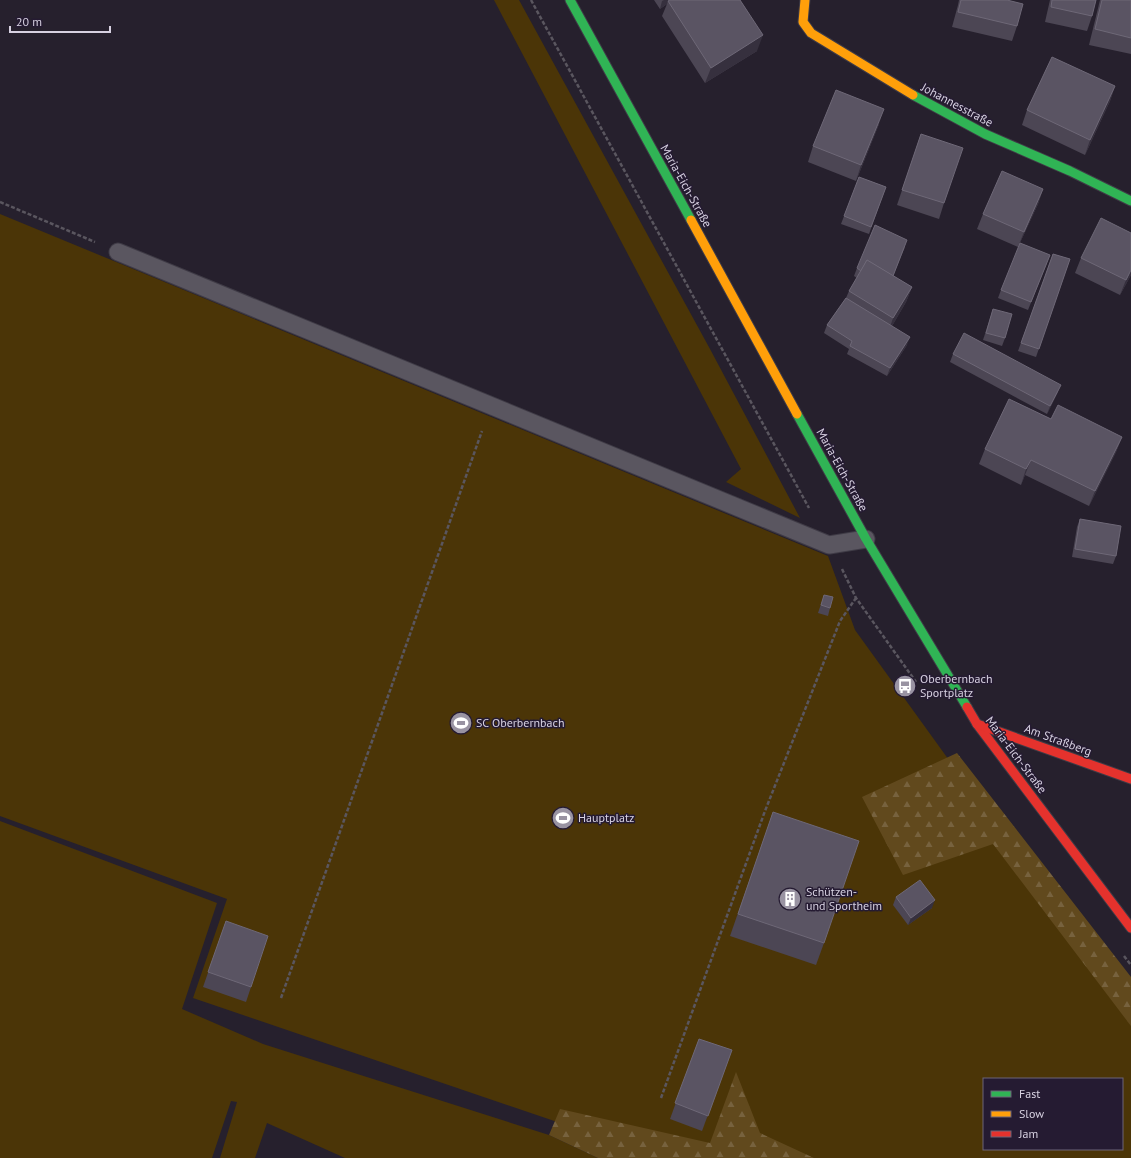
<svg xmlns="http://www.w3.org/2000/svg" width="1131" height="1158" viewBox="0 0 1131 1158" font-family="'PT Sans',sans-serif">
  <defs>
    <pattern id="forest-firs" width="22" height="20" patternUnits="userSpaceOnUse"><rect width="22" height="20" fill="#61491d"/><path d="M5 1l3.5 6h-7zM16 11l3.5 6h-7z" fill="#77623e"/></pattern>
  </defs>
  <rect width="100%" height="100%" fill="#26202d"/>
  <g fill="#4b3507" fill-rule="evenodd">
    <path d="M494 0H519L710 349 800 518 726 482 741 469Z"/>
    <path d="M0 214 828 556 855 630 1131 1012V1158H663L193 998 227 899 0 816ZM984 1079H1122V1149H984Z"/>
    <path d="M0 821 217 903 182 1009 263 1044 549 1135 598 1158H345L267 1123 255 1158H220L237 1102 231 1101 212 1158H0Z"/>
  </g>
  <g fill="url(#forest-firs)">
    <path d="M957 753 1131 977V1026L993 844 903 875 862 797Z"/>
    <path d="M736 1072 760 1133 814 1158H598L549 1135 560 1109 710 1143Z"/>
  </g>
  <g fill="none" stroke-linecap="round" stroke-linejoin="round">
    <g stroke="#3f3b46" stroke-width="19">
      <path id="lane" d="M118 252 829 545 866 539"/>
    </g>
    <g stroke="#3f3b46" stroke-width="11">
      <g id="fast">
        <path d="M570 0 691 220"/>
        <path d="M913 95 985 134 1070 171 1131 201"/>
        <path d="M797 414 866 539 967 707"/>
      </g>
    </g>
    <g stroke="#3f3b46" stroke-width="11">
      <g id="slow">
        <path d="M805 0 803 22 811 33 913 95"/>
        <path d="M691 220 797 414"/>
      </g>
    </g>
    <g stroke="#3f3b46" stroke-width="11">
      <g id="jam">
        <path d="M967 707 977 724 1131 928"/>
        <path d="M977 724 1131 779"/>
      </g>
    </g>
    <g stroke="#5a565f" stroke-width="2.5" stroke-dasharray="4 2" stroke-linecap="butt">
      <path d="M531 0 809 508"/>
      <path d="M0 202 95 242"/>
      <path d="M842 569 856 598 916 682"/>
      <path d="M1124 956 1131 965"/>
      <path d="M281 998 482 431"/>
      <path d="M661 1098 765 811 840 621 856 598"/>
    </g>
    <use href="#lane" stroke="#5a5660" stroke-width="17"/>
    <use href="#fast" stroke="#30b455" stroke-width="9"/>
    <use href="#slow" stroke="#ff9f0a" stroke-width="9"/>
    <use href="#jam" stroke="#e5322d" stroke-width="9"/>
  </g>
  <g fill="#4c4654">
    <path d="M654 0H740L757 51 705 83 662 16 667 4 660 9Z"/>
    <path d="M959 0H1007L1017 26 1012 41 952 27 958 5Z"/>
    <path d="M1050 0H1096L1092 16 1087 31 1045 22Z"/>
    <path d="M1100 0H1131V54L1089 45Z"/>
    <path d="M1115 86 1110 101 1085 155 1022 125 1027 110Z"/>
    <path d="M879 124 856 181 808 162 813 146Z"/>
    <path d="M921 134 944 203 939 219 897 205Z"/>
    <path d="M859 177 886 187 869 234 841 224Z"/>
    <path d="M1043 189 1038 204 1018 247 977 229 983 214Z"/>
    <path d="M905 247 893 276 912 287 906 302 892 326 907 345 887 376 847 354 849 349 824 333 827 325 846 298 849 291 857 278 854 276 857 268Z"/>
    <path d="M1053 254 1070 259 1036 357 1018 351Z"/>
    <path d="M1081 258 1131 275 1120 295 1075 273Z"/>
    <path d="M1047 263 1028 310 998 298 1001 290Z"/>
    <path d="M993 309 1005 338 1002 346 983 340Z"/>
    <path d="M953 354 1058 392 1047 414 950 362Z"/>
    <path d="M1051 419 1122 437 1116 452 1089 506 1025 475 1021 485 979 464 985 449Z"/>
    <path d="M1080 519 1116 556 1113 564 1072 557 1077 527Z"/>
    <path d="M824 595 830 608 828 616 818 613Z"/>
    <path d="M773 812 824 943 816 965 730 936Z"/>
    <path d="M896 897 932 908 908 925 893 905Z"/>
    <path d="M226 921 251 987 246 1002 203 987Z"/>
    <path d="M699 1039 732 1050 702 1131 670 1119Z"/>
  </g>
  <g fill="#36303e">
    <path d="M664 0H672L668 1 667 4 660 9 662 1Z"/>
    <path d="M763 35 757 51 705 83 711 68Z"/>
    <path d="M1115 86 1110 101 1085 155 1090 140Z"/>
    <path d="M884 109 879 124 856 181 861 165Z"/>
    <path d="M1043 189 1038 204 1018 247 1024 232Z"/>
    <path d="M1131 270V275L1120 295 1126 280Z"/>
    <path d="M912 287 906 302 888 333 893 318Z"/>
    <path d="M910 337 907 345 887 376 890 368Z"/>
    <path d="M1061 385 1058 392 1047 414 1050 406Z"/>
    <path d="M1122 437 1116 452 1089 506 1095 491Z"/>
    <path d="M1031 460 1021 485 1026 469Z"/>
    <path d="M935 900 932 908 908 925 911 918Z"/>
  </g>
  <g fill="#5a5463" stroke="#6e6877">
    <path d="M670 0H740L763 35 711 68 668 1Z"/>
    <path d="M961 0H1007L1023 4 1017 26 958 12Z"/>
    <path d="M1052 0H1096L1092 16 1051 7Z"/>
    <path d="M1102 0H1131V38L1095 29Z"/>
    <path d="M1052 57 1115 86 1090 140 1027 110Z"/>
    <path d="M836 90 884 109 861 165 813 146Z"/>
    <path d="M921 134 963 148 944 203 902 190Z"/>
    <path d="M1002 171 1043 189 1024 232 983 214Z"/>
    <path d="M859 177 886 187 871 227 844 216Z"/>
    <path d="M1101 218 1131 233V270L1126 280 1081 258Z"/>
    <path d="M875 225 907 240 893 276 867 260 861 271 857 268Z"/>
    <path d="M1020 243 1050 255 1031 302 1001 290Z"/>
    <path d="M1053 254 1070 259 1039 349 1021 343Z"/>
    <path d="M867 260 912 287 893 318 849 291Z"/>
    <path d="M846 298 910 337 890 368 850 346 852 341 827 325Z"/>
    <path d="M993 309 1012 314 1005 338 986 333Z"/>
    <path d="M964 333 1061 385 1050 406 953 354Z"/>
    <path d="M1009 399 1051 419 1058 405 1122 437 1095 491 1031 460 1026 469 985 449Z"/>
    <path d="M1080 519 1121 526 1116 556 1075 549Z"/>
    <path d="M824 595 833 597 830 608 821 605Z"/>
    <path d="M773 812 859 841 824 943 738 914Z"/>
    <path d="M920 880 935 900 911 918 896 897Z"/>
    <path d="M226 921 268 936 251 987 208 972Z"/>
    <path d="M699 1039 732 1050 708 1116 675 1103Z"/>
  </g>
  <defs>
    <g id="bus-disc" transform="scale(1.15)"><circle r="9.5" fill="#9993a2" stroke="#251b32"/><path d="M-5-6H5V4H4V6H2V4H-2V6H-4V4H-5ZM-3.5-4V0h7V-4ZM-3.5 1.2v1.5H-2V1.2ZM2 1.2v1.5H3.5V1.2Z" fill="#fff"/></g>
    <g id="stadium-disc" transform="scale(1.15)"><circle r="9.5" fill="#9993a2" stroke="#251b32"/><path d="M0-5a6.5 5 0 1 0 0 10a6.5 5 0 1 0 0-10ZM-3.5-1.8h7v3.6h-7Z" fill="#fff"/></g>
    <g id="building-disc" transform="scale(1.15)"><circle r="9.5" fill="#9993a2" stroke="#251b32"/><path d="M-4-6H4V6H1V3H-1V6H-4ZM-2.5-4.3h1.7v1.8h-1.7ZM.8-4.3h1.7v1.8H.8ZM-2.5-1h1.7V.8h-1.7ZM.8-1h1.7V.8H.8Z" fill="#fff"/></g>
  </defs>
  <g fill-rule="evenodd">
    <use href="#bus-disc" x="905" y="686"/>
    <use href="#stadium-disc" x="461" y="723"/>
    <use href="#stadium-disc" x="563" y="818"/>
    <use href="#building-disc" x="790" y="899"/>
  </g>
  <g text-anchor="middle" stroke-width="3" stroke-linejoin="round" paint-order="stroke">
    <g font-size="12" fill="#d7d1e1" stroke="#251b32">
      <text transform="translate(957 105) rotate(28)" y="4">Johannesstraße</text>
      <text transform="translate(686 186) rotate(61)" y="4">Maria-Eich-Straße</text>
      <text transform="translate(842 470) rotate(61)" y="4">Maria-Eich-Straße</text>
      <text transform="translate(1058 740) rotate(20)" y="4">Am Straßberg</text>
      <text transform="translate(1016 755) rotate(53)" y="4">Maria-Eich-Straße</text>
    </g>
    <g font-size="12" fill="#d7d1e1" stroke="#251b32" text-anchor="start">
      <text x="920" y="683">Oberbernbach<tspan x="920" dy="14">Sportplatz</tspan></text>
      <text x="476" y="727">SC Oberbernbach</text>
      <text x="578" y="822">Hauptplatz</text>
      <text x="806" y="896">Schützen-<tspan x="806" dy="14">und Sportheim</tspan></text>
    </g>
  </g>
  <rect x="983" y="1078" width="140" height="72" fill="#251b32" stroke="#6c6478"/>
  <rect x="991" y="1091" width="20" height="6" fill="#30b455" stroke="#6c6478"/>
  <text x="1019" y="1098" font-size="12" fill="#d7d1e1">Fast</text>
  <rect x="991" y="1111" width="20" height="6" fill="#ff9f0a" stroke="#6c6478"/>
  <text x="1019" y="1118" font-size="12" fill="#d7d1e1">Slow</text>
  <rect x="991" y="1131" width="20" height="6" fill="#e5322d" stroke="#6c6478"/>
  <text x="1019" y="1138" font-size="12" fill="#d7d1e1">Jam</text>
  <path d="M10 26v6h100v-6" fill="none" stroke="#d7d1e1" stroke-width="2"/>
  <text x="16" y="26" font-size="12" fill="#d7d1e1" stroke="#251b32" stroke-width="3" paint-order="stroke">20 m</text>
</svg>
